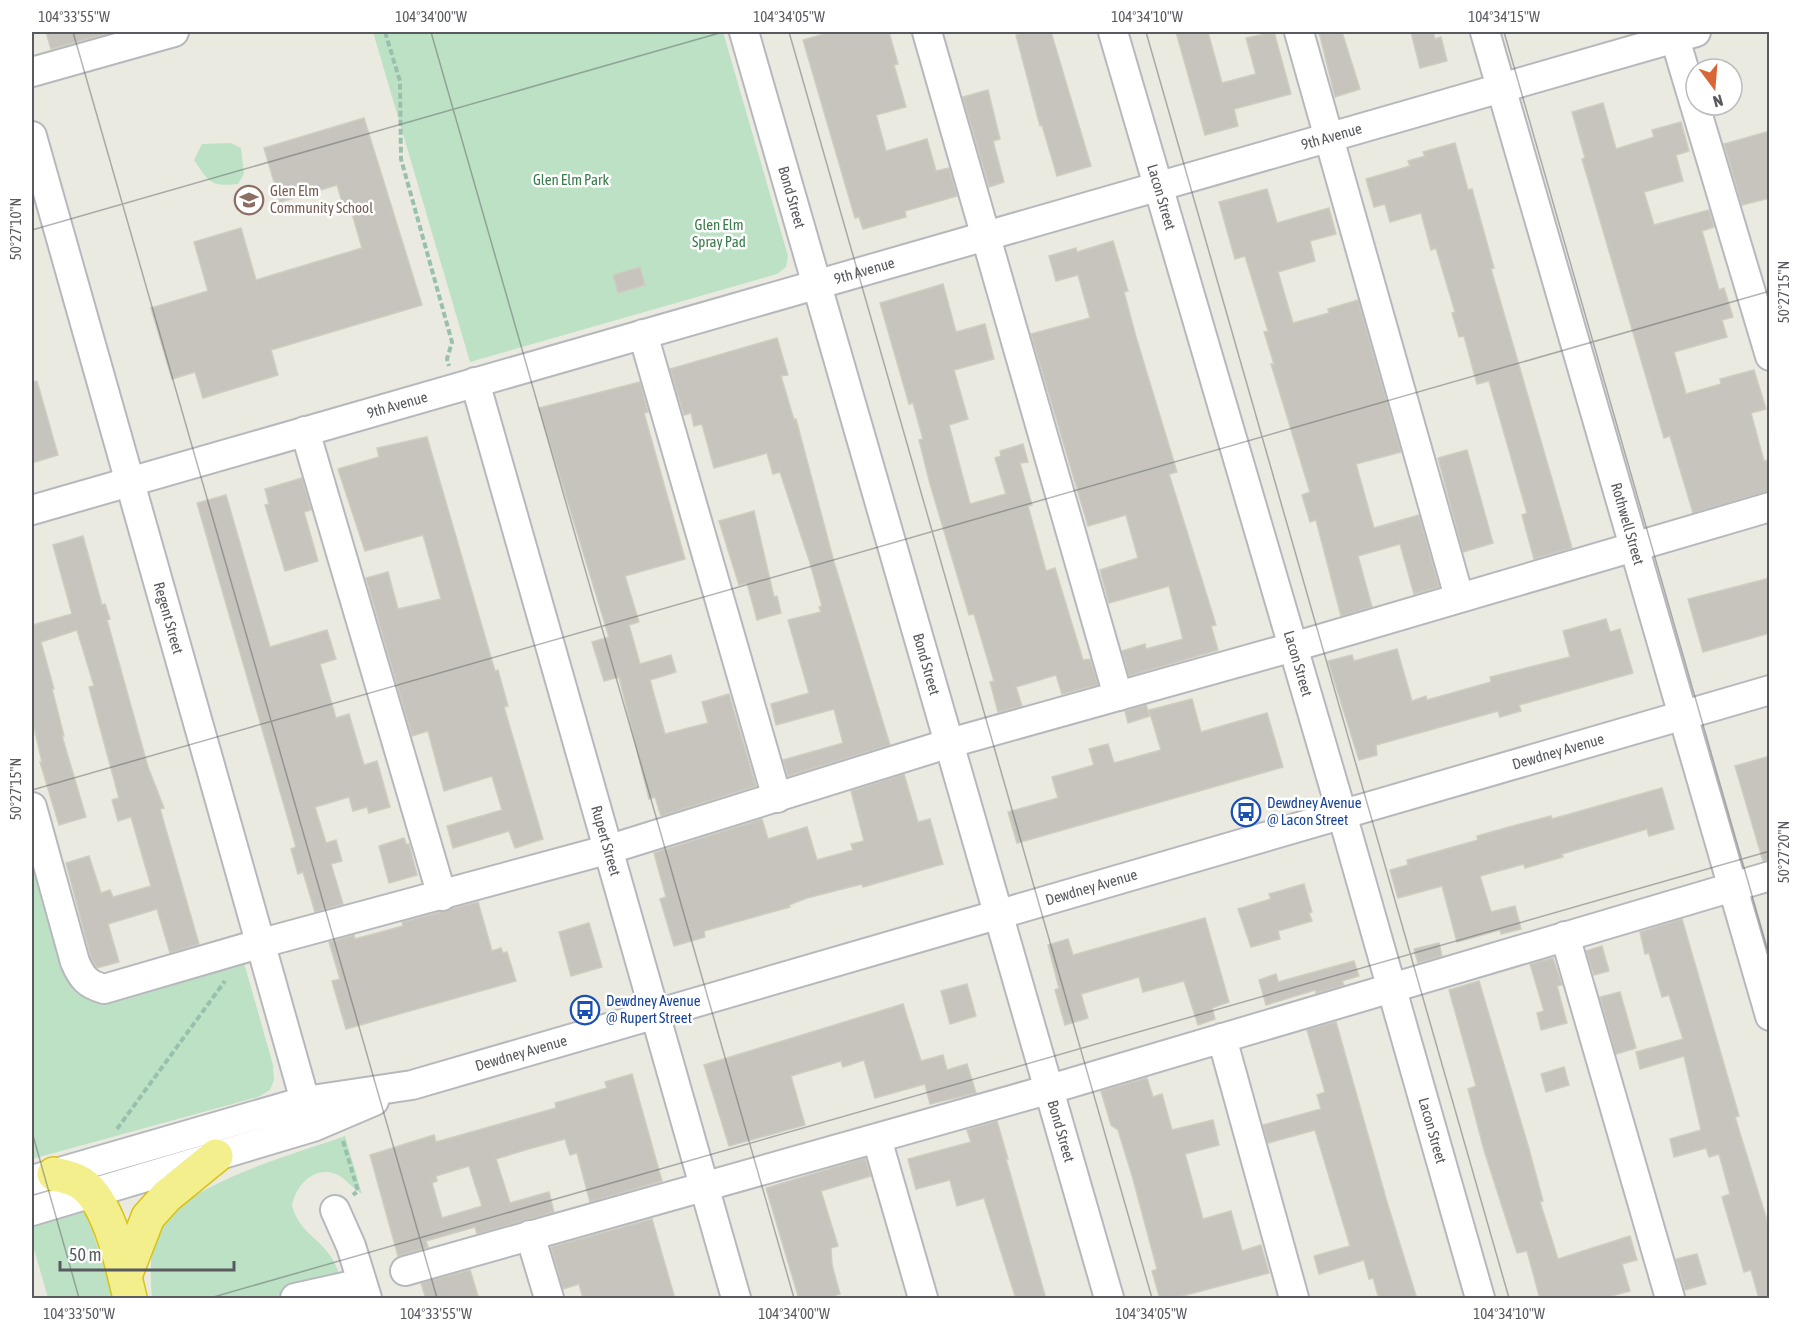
<svg xmlns="http://www.w3.org/2000/svg" width="1801" height="1330" viewBox="0 0 1801 1330" font-family="'Asap Condensed',sans-serif">
  <rect width="100%" height="100%" fill="#eaeae0"/>
  <g fill="#bde1c5">
    <path d="M373 32H723L788 256 786 267 777 274 470 362Z"/>
    <path d="M231 143 241 148 244 174 238 184C210 187 209 182 194 160L202 144Z"/>
    <path d="M32 863 58 956 77 986 243 959 273 1065 274 1080 270 1090 258 1097 32 1159Z"/>
    <path d="M345 1136 362 1194C353 1189 345 1178 336 1174 313 1165 295 1187 292 1206 301 1239 333 1241 341 1281L268 1298H152C150 1275 149 1247 161 1226 187 1183 298 1153 345 1136Z"/>
    <path d="M82 1211 88 1216 113 1298H48L32 1242V1224Z"/>
  </g>
  <g fill="#c6c4bc" stroke="#cecdbf" stroke-width="1.5" fill-rule="evenodd">
    <path d="M46 32H113L51 49Z"/>
    <path d="M831 32H889L898 64 894 65 906 107 876 115 886 151 927 139 936 171 949 168 957 196 905 211 906 217 863 229 859 217 855 218 803 40Z"/>
    <path d="M1027 32H1051L1091 166 1057 176 1042 125 1040 126 1016 35Z"/>
    <path d="M1176 32H1208L1222 83 1256 74 1246 38 1274 32 1291 94 1234 109 1238 126 1205 135Z"/>
    <path d="M1319 32H1342L1360 89 1335 97Z"/>
    <path d="M1411 32H1433L1435 39 1441 37 1447 61 1420 68Z"/>
    <path d="M988 90 1000 139 993 141 1004 182 989 187 963 97Z"/>
    <path d="M1603 103 1616 149 1654 137 1652 130 1681 122 1689 151 1676 155 1683 181 1644 192 1654 225 1709 210 1714 227 1702 231 1719 290 1724 288 1733 317 1722 320 1727 337 1674 352 1686 394 1721 384 1720 379 1754 370 1766 409 1751 413 1764 461 1770 460V491L1693 513 1670 436 1664 438 1582 159 1585 158 1572 112Z"/>
    <path d="M364 118 422 305 271 350 278 375 203 398 195 372 172 379 151 308 208 291 194 242 241 228 256 280 362 248 351 210 345 212 337 185 280 202 264 148Z"/>
    <path d="M1770 131V198L1742 205 1724 144Z"/>
    <path d="M1455 143 1468 190 1472 189 1494 268 1491 269 1572 548 1534 559 1522 515 1527 513 1489 381 1477 384 1464 336 1459 337 1452 313 1455 312 1436 248 1431 250 1421 213 1390 222 1385 204 1374 207 1366 179 1410 166 1408 161 1425 156 1423 152Z"/>
    <path d="M1267 189 1277 223 1329 208 1336 234 1310 241 1315 261 1278 272 1293 323 1329 313 1328 309 1358 300 1401 452 1356 464 1374 528 1419 515 1439 587 1414 594 1400 544 1358 556 1372 607 1341 616 1316 520 1310 522 1302 495 1310 492 1271 364H1274L1264 332 1268 331 1245 256 1235 259 1219 202Z"/>
    <path d="M1113 241 1128 291 1124 292 1136 337 1177 472 1169 474 1216 625 1211 626 1218 650 1129 676 1122 651 1145 644 1146 649 1183 639 1169 586 1109 603 1100 570 1138 558 1126 515 1088 526 1031 334 1090 318 1078 275 1056 281 1049 256 1076 248 1077 252Z"/>
    <path d="M640 267 645 285 618 293 613 275Z"/>
    <path d="M943 284 956 332 985 324 994 359 954 370 968 419 949 425 970 504 1006 494 995 458 1001 456 1000 451 1023 444 1028 462 1020 463 1032 505 1028 506 1046 571 1055 568 1083 660 1090 659 1098 685 1062 694 1056 675 1016 687 1022 706 998 712 990 682 994 681 974 614 969 615 930 484 919 440 923 439 913 403 909 404 880 303Z"/>
    <path d="M777 338 788 375 781 376 794 420 796 419 834 562 890 745 788 776 783 760 843 743 834 709 776 725 771 704 809 693 788 620 821 612 819 607 822 606 810 563 780 472 773 474 767 453 714 468 702 424 694 426 691 413 684 415 670 369Z"/>
    <path d="M37 381 58 455 32 463V382Z"/>
    <path d="M640 382 648 412 644 413 685 559 625 576 639 622 629 625 640 664 671 655 676 672 650 680 665 734 708 723 702 702 729 694 756 786 661 816 655 797 649 799 619 677 604 681 592 642 609 637 539 408Z"/>
    <path d="M427 437 495 671 498 670 508 706 504 707 543 839 515 848 509 831 453 848 447 826 502 810 492 776 444 791 428 731 412 736 366 578 388 572 398 609 441 599 423 535 365 551 338 469 379 457 377 448Z"/>
    <path d="M1467 450 1493 543 1463 552 1438 458Z"/>
    <path d="M302 478 311 510 304 512 318 561 285 571 265 505 269 504 265 489Z"/>
    <path d="M226 495 270 647 327 630 336 659 320 664 336 718 349 714 364 765 377 761 390 807 369 813 367 807 353 811 349 797 315 807 326 843 336 840 342 861 331 864 343 904 315 912 303 872 298 874 291 849 296 847 197 503Z"/>
    <path d="M754 511 774 597 777 596 781 613 757 620 747 583 739 585 719 521Z"/>
    <path d="M83 536 102 605 105 604 110 619 107 620 148 767 164 808 160 809 199 944 170 953 157 909 108 924 119 962 97 968 91 958 66 863 89 856 101 893 110 890 113 897 151 886 131 817 118 821 112 800 119 798 89 687 94 686 77 630 41 642 54 689H52L64 736H62L86 817 59 825 40 762H42L32 719V625L72 614 53 545Z"/>
    <path d="M1770 578V633L1703 652 1688 599Z"/>
    <path d="M1606 619 1610 632 1620 629 1633 673 1519 705 1521 711 1500 717 1498 711 1376 745 1377 755 1359 760 1328 661 1352 655 1354 661 1397 649 1412 701 1426 696 1427 700 1491 682 1490 677 1570 657 1563 631Z"/>
    <path d="M1192 699 1201 732 1267 713 1283 767 1017 843 1008 812 1058 798 1052 777 1094 765 1089 749 1108 744 1114 763 1161 750 1149 710Z"/>
    <path d="M1146 705 1150 716 1128 723 1125 711Z"/>
    <path d="M1770 756V860L1763 861 1735 766Z"/>
    <path d="M904 774 918 822 930 819 943 864 863 887 862 884 807 898 789 905 790 907 704 931 705 937 674 946 660 899 666 897 654 853 762 819 768 839 807 827 817 860 853 850 851 844 864 841 851 791Z"/>
    <path d="M1662 788 1674 829 1649 836 1647 829 1562 854 1563 857 1525 868 1524 864 1480 876 1491 912 1515 906 1521 929 1501 934 1500 930 1457 942 1442 886 1398 898 1390 870 1408 865 1407 860 1478 840 1477 836 1509 827 1551 816 1552 819Z"/>
    <path d="M404 838 406 844H409L417 875 389 883 379 846Z"/>
    <path d="M1304 884 1312 912 1309 913 1312 921 1278 931 1280 939 1251 947 1238 909 1271 899 1269 894Z"/>
    <path d="M478 902 492 951 501 948 503 953 507 952 516 981 346 1029 332 981 340 979 329 942 354 935 355 939 403 926 402 922Z"/>
    <path d="M1205 918 1229 1002 1212 1008 1215 1019 1198 1025 1184 981 1143 992 1139 977 1081 994 1088 1018 1065 1025 1055 990 1059 988 1048 945 1068 939 1073 955Z"/>
    <path d="M1682 919 1739 1116 1735 1117 1770 1230V1299H1759L1751 1270 1744 1272 1722 1197 1730 1194 1719 1154 1709 1157 1706 1148 1674 1157 1670 1139 1701 1130 1684 1056 1640 1069 1636 1052 1683 1039 1669 995 1662 997 1649 953 1645 954 1640 932Z"/>
    <path d="M589 923 602 967 571 976 559 932Z"/>
    <path d="M1439 943 1442 956 1418 963 1414 949Z"/>
    <path d="M1602 946 1609 971 1594 975 1586 951Z"/>
    <path d="M1553 958 1562 985 1557 986 1567 1023 1541 1030 1537 1013 1544 1011 1530 964Z"/>
    <path d="M1354 961 1359 976 1342 981 1344 985 1316 993 1315 990 1266 1005 1259 980 1276 974 1278 982Z"/>
    <path d="M1479 981 1529 1149 1543 1201 1540 1202 1558 1259 1630 1236 1637 1260 1622 1264 1630 1291 1600 1299H1540L1527 1251 1517 1253 1484 1150 1468 1089 1476 1086 1449 990Z"/>
    <path d="M967 984 976 1016 950 1024 941 991Z"/>
    <path d="M1620 992 1636 1048 1616 1054 1600 997Z"/>
    <path d="M903 1004 921 1061 943 1055 947 1070 967 1064 976 1093 930 1104 925 1084 875 1098 864 1060 843 1067 841 1061 791 1076 805 1125 729 1146 704 1065Z"/>
    <path d="M1336 1022 1387 1202 1417 1299H1379L1373 1278 1369 1279 1364 1260 1319 1274 1314 1256 1350 1246 1315 1130 1268 1143 1263 1125 1321 1109 1317 1095 1325 1092 1307 1030Z"/>
    <path d="M1564 1067 1569 1085 1546 1092 1541 1074Z"/>
    <path d="M632 1074 662 1181 590 1202 577 1153 570 1155 565 1139 532 1148 496 1159 510 1203 549 1192 554 1212 477 1234 475 1227 426 1241 428 1247 398 1256 370 1155 434 1135 436 1142 556 1108 555 1103 607 1088 605 1082ZM469 1166 482 1206 442 1218 432 1183 437 1181 436 1176Z"/>
    <path d="M1147 1078 1153 1097 1162 1094 1172 1130 1213 1120 1219 1145 1185 1154 1203 1219 1231 1211 1242 1251 1261 1245 1269 1273 1171 1299H1160L1152 1271 1157 1269 1133 1179 1118 1130 1111 1125 1101 1091Z"/>
    <path d="M997 1121 1008 1159H1006L1046 1299H1016L984 1198 957 1206 950 1180 916 1189 908 1159 971 1142 967 1130Z"/>
    <path d="M865 1158 871 1176 821 1191 838 1246 831 1248 832 1265 840 1294 824 1299H799L766 1188Z"/>
    <path d="M652 1219 675 1299H583L579 1284 563 1289 551 1247Z"/>
    <path d="M1697 1254 1706 1284 1685 1290 1676 1259Z"/>
    <path d="M470 1270 479 1299H426L421 1283Z"/>
  </g>
  <g fill="none" stroke-linecap="round" stroke-linejoin="round">
    <g stroke="#b7b8be" stroke-width="32">
      <g id="minor">
        <path id="s1" d="M744 32 1109 1298"/>
        <path d="M927 32 1118 696"/>
        <path id="s2" d="M1113 32 1342 814 1480 1298"/>
        <path d="M1299 32 1459 597"/>
        <path id="s3" d="M1485 32 1770 1016"/>
        <path d="M1673 32 1770 356"/>
        <path d="M32 72 174 32"/>
        <path id="s4" d="M32 136 305 1101"/>
        <path d="M643 334 777 798"/>
        <path id="s5" d="M475 382 736 1298"/>
        <path d="M305 431 442 896"/>
        <path id="s6" d="M32 510 1696 32"/>
        <path d="M32 807 75 962C82 978 87 984 104 989L262 943 610 849 950 743 1293 647 1770 507"/>
        <path d="M1565 936 1670 1298"/>
        <path d="M1222 1038 1294 1298"/>
        <path d="M877 1139 923 1298"/>
        <path id="s7" d="M32 1180 305 1101 412 1085 1770 690"/>
        <path d="M335 1210 351 1246 367 1298"/>
        <path d="M32 1211 313 1127 374 1101"/>
        <path d="M530 1235 549 1298"/>
        <path d="M405 1271 1047 1090 1770 876"/>
        <path d="M295 1298 362 1283"/>
      </g>
    </g>
    <g stroke="#d8c312" stroke-width="36">
      <g id="highway">
        <path d="M54 1174C63 1176 74 1178 81 1183 110 1202 122 1266 130 1298"/>
        <path d="M125 1276 148 1217 167 1196 216 1156"/>
      </g>
    </g>
    <g stroke="#98c0ac" stroke-width="4" stroke-dasharray="6 3" stroke-linecap="butt">
      <path d="M385 32 400 81 401 159 452 342 447 359 449 366"/>
      <path d="M117 1129 225 981"/>
      <path d="M343 1141 358 1191 353 1195"/>
    </g>
    <use href="#minor" stroke="#fff" stroke-width="28"/>
    <use href="#highway" stroke="#f3ef8d" stroke-width="33"/>
  </g>
  <path fill="none" stroke="#585a5f" stroke-width="1.5" stroke-opacity="0.45" d="M73 32 437 1298M431 32 794 1298M789 32 1152 1298M1146 32 1509 1298M1504 32 1770 958M32 230 723 32M32 790 1770 291M32 1132 79 1298M210 1298 1770 851"/>
  <defs>
    <g id="school-ring" transform="scale(1.5)"><circle r="9.5" fill="#fff" stroke="#8d6e63" stroke-width="1.5"/><path d="M0-5L7-2L0 1L-7-2ZM-4 1L0 2.5L4 1V4Q0 6-4 4Z" fill="#8d6e63"/></g>
    <g id="bus-ring" transform="scale(1.5)"><circle r="9.5" fill="#fff" stroke="#1a4fb4" stroke-width="1.5"/><path d="M-5-6H5V4H4V6H2V4H-2V6H-4V4H-5ZM-3.5-4V0h7V-4ZM-3.5 1.2v1.5H-2V1.2ZM2 1.2v1.5H3.5V1.2Z" fill="#1a4fb4"/></g>
  </defs>
  <g fill-rule="evenodd">
    <use href="#school-ring" x="249" y="200"/>
    <use href="#bus-ring" x="1246" y="812"/>
    <use href="#bus-ring" x="585" y="1010"/>
  </g>
  <g text-anchor="middle" stroke-width="5" stroke-linejoin="round" paint-order="stroke">
    <g font-size="15" fill="#585a5f" stroke="#fff">
      <text dy="5" stroke="none"><textPath href="#s6" startOffset="1352">9th Avenue</textPath></text>
      <text dy="5" stroke="none"><textPath href="#s1" startOffset="172">Bond Street</textPath></text>
      <text dy="5" stroke="none"><textPath href="#s2" startOffset="172">Lacon Street</textPath></text>
      <text dy="5" stroke="none"><textPath href="#s6" startOffset="866">9th Avenue</textPath></text>
      <text dy="5" stroke="none"><textPath href="#s6" startOffset="380">9th Avenue</textPath></text>
      <text dy="5" stroke="none"><textPath href="#s3" startOffset="512">Rothwell Street</textPath></text>
      <text dy="5" stroke="none"><textPath href="#s4" startOffset="501">Regent Street</textPath></text>
      <text dy="5" stroke="none"><textPath href="#s2" startOffset="658">Lacon Street</textPath></text>
      <text dy="5" stroke="none"><textPath href="#s1" startOffset="658">Bond Street</textPath></text>
      <text dy="5" stroke="none"><textPath href="#s7" startOffset="1586">Dewdney Avenue</textPath></text>
      <text dy="5" stroke="none"><textPath href="#s5" startOffset="477">Rupert Street</textPath></text>
      <text dy="5" stroke="none"><textPath href="#s7" startOffset="1100">Dewdney Avenue</textPath></text>
      <text dy="5" stroke="none"><textPath href="#s7" startOffset="506">Dewdney Avenue</textPath></text>
      <text dy="5" stroke="none"><textPath href="#s1" startOffset="1144">Bond Street</textPath></text>
      <text dy="5" stroke="none"><textPath href="#s2" startOffset="1144">Lacon Street</textPath></text>
    </g>
    <g font-size="15" fill="#3a7d4b" stroke="#fff">
      <text x="571" y="185">Glen Elm Park</text>
      <text x="719" y="230">Glen Elm<tspan x="719" dy="17">Spray Pad</tspan></text>
    </g>
    <g font-size="15" fill="#785e54" stroke="#fff" text-anchor="start">
      <text x="270" y="196">Glen Elm<tspan x="270" dy="17">Community School</tspan></text>
    </g>
    <g font-size="15" fill="#164399" stroke="#fff" text-anchor="start">
      <text x="1267" y="808">Dewdney Avenue<tspan x="1267" dy="17">@ Lacon Street</tspan></text>
      <text x="606" y="1006">Dewdney Avenue<tspan x="606" dy="17">@ Rupert Street</tspan></text>
    </g>
  </g>
  <rect width="1801" height="1330" fill="none" stroke="#ffffff" stroke-width="66"/>
  <g transform="translate(1714 87) rotate(164)"><circle r="28" fill="#ffffff" stroke="#bcbdbf" stroke-width="1.5"/>
  <path d="M0-4.5L10 22L0 15L-10 22Z" fill="#da6536"/>
  <text y="-9" font-size="16" font-weight="bold" text-anchor="middle" fill="#585a5f">N</text>
  </g>
  <path d="M60 1261v9h174v-9" fill="none" stroke="#585a5f" stroke-width="3"/>
  <text x="69" y="1261" font-size="18" fill="#585a5f" stroke="#ffffff" stroke-width="4.5" paint-order="stroke">50 m</text>
  <rect x="33" y="33" width="1735" height="1264" fill="none" stroke="#585a5f" stroke-width="2"/>
  <g font-size="15" text-anchor="middle" fill="#585a5f">
    <text x="74" y="22">104°33'55"W</text>
    <text x="431" y="22">104°34'00"W</text>
    <text x="789" y="22">104°34'05"W</text>
    <text x="1147" y="22">104°34'10"W</text>
    <text x="1504" y="22">104°34'15"W</text>
    <text transform="translate(16 229) rotate(-90)" y="5">50°27'10"N</text>
    <text transform="translate(1784 292) rotate(-90)" y="5">50°27'15"N</text>
    <text transform="translate(16 789) rotate(-90)" y="5">50°27'15"N</text>
    <text transform="translate(1784 852) rotate(-90)" y="5">50°27'20"N</text>
    <text x="79" y="1319">104°33'50"W</text>
    <text x="436" y="1319">104°33'55"W</text>
    <text x="794" y="1319">104°34'00"W</text>
    <text x="1151" y="1319">104°34'05"W</text>
    <text x="1509" y="1319">104°34'10"W</text>
  </g>
</svg>
